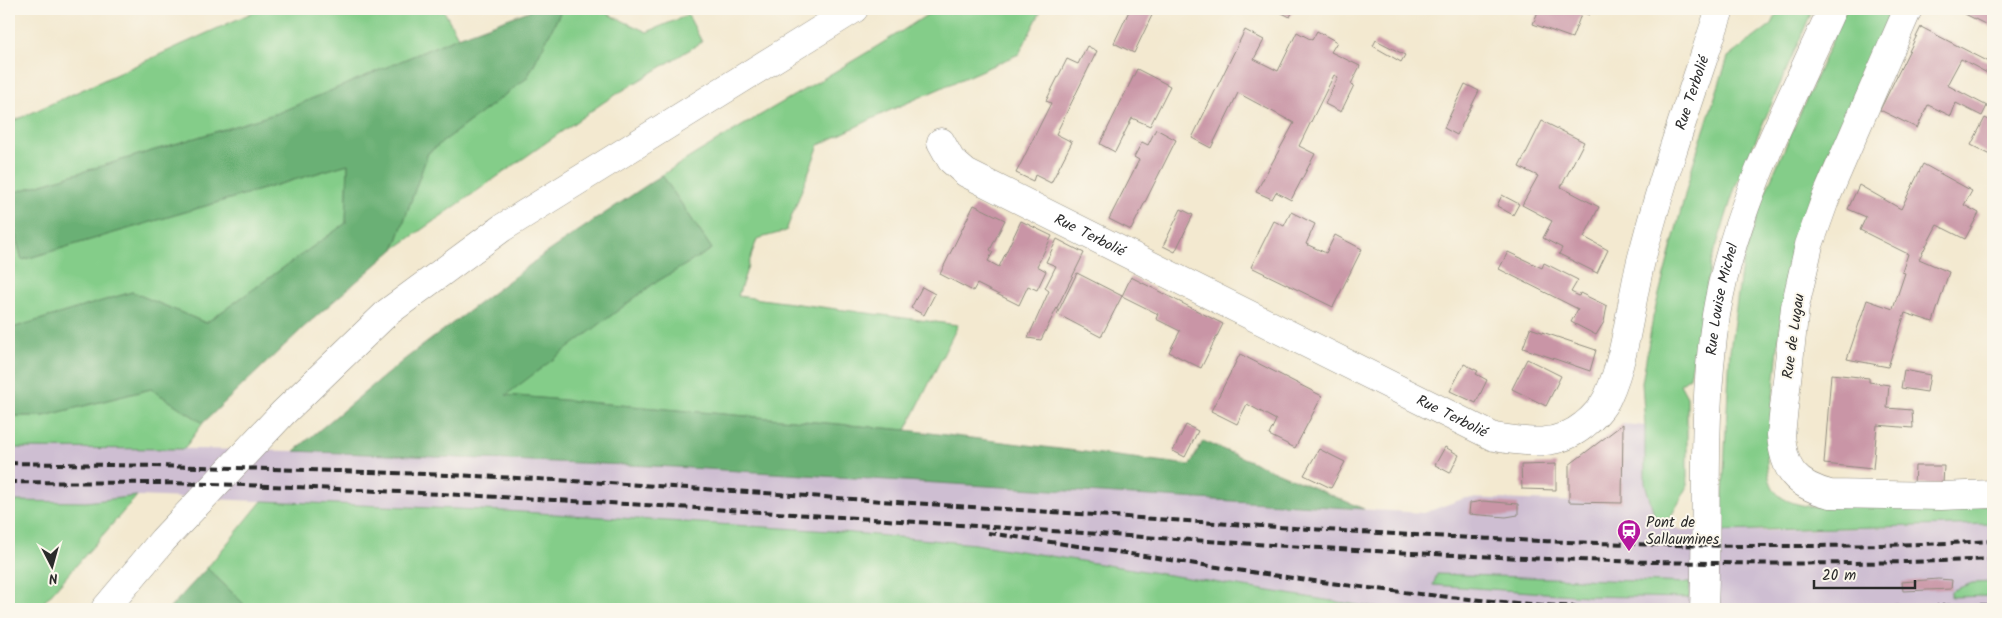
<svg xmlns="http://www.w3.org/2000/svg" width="2002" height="618" viewBox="0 0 2002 618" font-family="Kalam,sans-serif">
  <rect width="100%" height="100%" fill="#fbf7ec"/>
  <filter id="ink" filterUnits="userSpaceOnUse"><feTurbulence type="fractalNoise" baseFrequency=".02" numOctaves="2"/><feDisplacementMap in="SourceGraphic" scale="10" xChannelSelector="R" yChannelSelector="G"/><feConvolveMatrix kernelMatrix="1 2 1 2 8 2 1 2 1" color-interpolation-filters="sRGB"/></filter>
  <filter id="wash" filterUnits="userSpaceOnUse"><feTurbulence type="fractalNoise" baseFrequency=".0096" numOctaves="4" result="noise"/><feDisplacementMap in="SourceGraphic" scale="20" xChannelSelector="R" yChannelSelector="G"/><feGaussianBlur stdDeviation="1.12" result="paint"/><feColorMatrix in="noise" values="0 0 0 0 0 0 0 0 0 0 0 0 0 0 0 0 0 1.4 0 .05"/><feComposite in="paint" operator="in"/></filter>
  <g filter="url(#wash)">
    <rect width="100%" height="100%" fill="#f3e9d0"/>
    <path fill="#cebed2" d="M1623 424 1645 426V483L1656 521 1681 530 1765 531 1993 524V582L1971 583 1952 597 1993 596V609H1382L975 544 505 511 137 496 86 502 9 501V448H146L294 451 674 467 1424 513 1465 498 1622 503Z"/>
    <g fill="#84cd89" stroke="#587c5a">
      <path d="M260 9H443L458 37 278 113 9 194V123Z"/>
      <path d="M562 9H597L647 32 688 15 702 42 604 102 394 249 428 153 527 78Z"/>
      <path d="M936 9H1042L1019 54 884 113 819 145 786 231 757 239 738 296 958 325 906 430 505 395 653 284 712 249 662 175C752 117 847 68 936 9Z"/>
      <path d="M1779 9H1813L1736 185 1711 263 1690 377 1680 384 1687 397V488L1666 525 1656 521 1645 483V426L1642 383 1653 317 1693 164 1728 57 1772 24Z"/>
      <path d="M1846 9H1892L1829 152 1800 227 1781 318 1767 459C1768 494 1780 502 1813 507L1993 504V524L1721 531 1730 350 1742 265 1764 195Z"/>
      <path d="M348 164 346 223 206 323 132 292 9 329V211L22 260Z"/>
      <path d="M151 389 203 423 184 449 9 448V416H44Z"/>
      <path d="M137 496 38 609H9V501L86 502Z"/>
      <path d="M262 501 505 511 830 531 975 544 1382 609H239L244 604 207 568Z"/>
      <path d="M1437 574 1690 583 1689 598 1587 596 1433 585Z"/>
      <path d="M1993 582V596L1951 597V591L1972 583Z"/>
    </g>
    <g fill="#6bb075" stroke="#4b6e50">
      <path d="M534 9H562L527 78 428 153 394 249 304 327 203 423 151 389 44 416H9V329L132 292 206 323 346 223 348 164 22 260 9 211V194L278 113 458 37Z"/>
      <path d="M662 175 712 249 653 284 506 395 906 430 1190 465 1203 441 1364 509 674 467 294 451 405 359 547 252Z"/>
      <path d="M207 568 244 604 239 609H169Z"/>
    </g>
    <g id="blocks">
      <g fill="#c995a6">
        <path d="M1130 9H1155L1134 53 1114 43Z"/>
        <path d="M1279 9H1294L1290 17 1278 11Z"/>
        <path d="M1539 9H1592L1589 15 1582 12 1572 38 1533 24Z"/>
        <path d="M1955 9H1993V28Z"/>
        <path d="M1921 27 1993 64V76L1961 59 1947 85 1987 106 1982 116 1956 103 1951 116 1928 105 1917 128 1880 110Z"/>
        <path d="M1245 30 1264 40 1254 59 1278 71 1297 32 1312 40 1317 31 1337 42 1331 52 1360 66 1351 84 1354 85 1341 112 1325 104 1338 77 1334 75 1299 146 1315 154 1291 200 1276 192 1272 199 1256 192 1294 123 1238 93 1211 148 1192 138Z"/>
        <path d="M1376 40 1405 55 1401 62 1373 46Z"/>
        <path d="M1087 46 1097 51 1056 134 1072 142 1051 183 1035 175 1033 181 1016 173 1051 103 1046 101 1067 59 1078 64Z"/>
        <path d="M1137 69 1170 86 1150 126 1132 118 1115 152 1100 144Z"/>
        <path d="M1465 84 1479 91 1457 135 1444 128Z"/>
        <path d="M1985 118 1993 122V156L1971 145Z"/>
        <path d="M1542 121 1584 142 1561 187 1599 207 1584 237 1608 250 1597 273 1559 254 1562 248 1543 238 1552 221 1522 205 1538 176 1519 167Z"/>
        <path d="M1156 129 1176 140 1131 230 1109 219 1139 160 1134 157 1142 142 1148 145Z"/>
        <path d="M1923 164 1972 191 1964 205 1979 213 1965 239 1937 225 1919 259 1949 272 1933 322 1905 313 1888 367 1847 359 1867 300 1893 309 1905 273 1902 272 1908 254 1860 230 1866 217 1848 209 1859 185 1901 209Z"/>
        <path d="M1502 195 1519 204 1513 215 1497 206Z"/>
        <path d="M974 205 1005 220 990 250 993 252 988 261 999 267 1021 221 1052 236 1037 266 1046 271 1037 290 1028 286 1019 305 977 284 973 291 940 274Z"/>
        <path d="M1181 209 1193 215 1175 252 1163 246Z"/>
        <path d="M1291 212 1315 224 1306 244 1326 253 1335 235 1362 249 1333 307 1251 267 1274 221 1284 226Z"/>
        <path d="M1057 239 1084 253 1041 340 1028 338 1049 291 1045 288 1056 266 1046 262Z"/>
        <path d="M1508 252 1542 268 1544 263 1578 280 1571 292 1579 296 1580 293 1607 306 1604 322 1596 335 1571 322 1578 309 1499 269Z"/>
        <path d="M1077 273 1122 296 1131 277 1223 324 1201 368 1169 352 1180 331 1156 319 1158 314 1122 296 1101 337 1057 314Z"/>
        <path d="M922 287 935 294 924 315 911 308Z"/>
        <path d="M1530 328 1596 350 1590 371 1523 348Z"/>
        <path d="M1240 354 1322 396 1295 448 1269 435 1276 420 1247 404 1237 424 1211 411Z"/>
        <path d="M1527 359 1561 376 1546 406 1512 389Z"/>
        <path d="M1464 364 1478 371 1476 374 1487 380 1476 403 1450 391Z"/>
        <path d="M1904 370 1930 375 1927 392 1901 388Z"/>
        <path d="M1831 374 1869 378V382L1889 385 1887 408 1912 410 1913 428 1877 425 1873 469 1824 464Z"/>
        <path d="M1623 424 1622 503 1569 502V465Z"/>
        <path d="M1186 425 1198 431 1185 457 1173 451Z"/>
        <path d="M1445 447 1459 455 1450 473 1435 465Z"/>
        <path d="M1319 449 1345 462 1331 488 1304 475Z"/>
        <path d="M1556 464V490L1522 489 1521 465Z"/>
        <path d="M1915 466H1944L1943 484H1914Z"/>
        <path d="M1483 501 1518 504V515L1506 517 1469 514 1470 503Z"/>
        <path d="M1938 579 1952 580 1951 589 1903 591 1902 582Z"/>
      </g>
    </g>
  </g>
  <g filter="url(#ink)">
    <use href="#blocks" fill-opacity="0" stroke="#8f8a7e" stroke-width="1"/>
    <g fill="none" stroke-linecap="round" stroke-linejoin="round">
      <g stroke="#8f8a7e" stroke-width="29">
        <g id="street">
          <path d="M1908 9 1825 200 1809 245 1795 307 1781 435C1784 470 1795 485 1830 494L1941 496 1993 494"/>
          <path id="s1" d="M941 142 951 160 966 173 1494 437C1527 442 1556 448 1584 425 1592 419 1604 406 1608 396 1628 352 1630 300 1643 253 1664 171 1693 90 1720 9"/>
        </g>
      </g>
      <g stroke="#8f8a7e" stroke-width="29">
        <g id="secondary">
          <path d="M105 609 163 540 283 413 388 312 502 228 854 9"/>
          <path id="s2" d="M1704 609C1708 511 1701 413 1716 315 1734 207 1788 107 1832 9"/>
        </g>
      </g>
      <use href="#street" stroke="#fff" stroke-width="28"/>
      <use href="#secondary" stroke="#fff" stroke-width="28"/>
      <g stroke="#2b2b2b" stroke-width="4" stroke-dasharray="8 4" stroke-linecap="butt">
        <path d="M9 463C172 466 335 470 498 477 677 486 857 500 1036 511 1354 532 1674 557 1993 541"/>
        <path d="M9 482C95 483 182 482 268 486 504 496 740 510 976 526 1315 548 1654 574 1993 559"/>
        <path d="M988 533C1203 563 1417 604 1635 609"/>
        <path d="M1786 609 1993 605"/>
      </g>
    </g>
  </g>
  <defs>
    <g id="station-pin" transform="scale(1.25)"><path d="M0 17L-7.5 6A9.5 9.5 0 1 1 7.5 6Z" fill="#b5179e" stroke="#fbf7ec"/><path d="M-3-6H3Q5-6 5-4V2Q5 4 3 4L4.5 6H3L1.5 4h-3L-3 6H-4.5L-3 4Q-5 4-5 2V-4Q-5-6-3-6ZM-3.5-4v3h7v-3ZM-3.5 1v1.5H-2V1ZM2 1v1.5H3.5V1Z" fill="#fff"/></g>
  </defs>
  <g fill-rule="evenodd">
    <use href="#station-pin" x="1629" y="531"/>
  </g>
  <g text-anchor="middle" stroke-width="4" stroke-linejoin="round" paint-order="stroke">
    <g font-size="15" fill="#2b2b2b" stroke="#fbf7ec">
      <text dy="5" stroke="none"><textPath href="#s1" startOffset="1078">Rue Terbolié</textPath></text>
      <text dy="5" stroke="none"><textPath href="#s1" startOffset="179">Rue Terbolié</textPath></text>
      <text dy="5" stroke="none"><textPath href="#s2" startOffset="311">Rue Louise Michel</textPath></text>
      <text transform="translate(1793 336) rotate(-82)" y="5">Rue de Lugau</text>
      <text dy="5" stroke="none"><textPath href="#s1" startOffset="584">Rue Terbolié</textPath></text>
    </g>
    <g font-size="15" fill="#2b2b2b" stroke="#fbf7ec" text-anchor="start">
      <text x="1646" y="527">Pont de<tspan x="1646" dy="17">Sallaumines</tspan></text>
    </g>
  </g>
  <rect width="2002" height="618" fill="none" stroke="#fbf7ec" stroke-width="30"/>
  <g transform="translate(52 566) rotate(174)" stroke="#fbf7ec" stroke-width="4" paint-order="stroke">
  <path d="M0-4L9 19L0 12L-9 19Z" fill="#2b2b2b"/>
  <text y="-8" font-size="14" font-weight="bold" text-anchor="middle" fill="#2b2b2b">N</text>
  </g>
  <path d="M1814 580v8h101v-8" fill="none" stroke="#2b2b2b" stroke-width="2.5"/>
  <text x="1822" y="580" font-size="15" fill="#2b2b2b" stroke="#fbf7ec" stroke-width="4" paint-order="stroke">20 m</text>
</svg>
